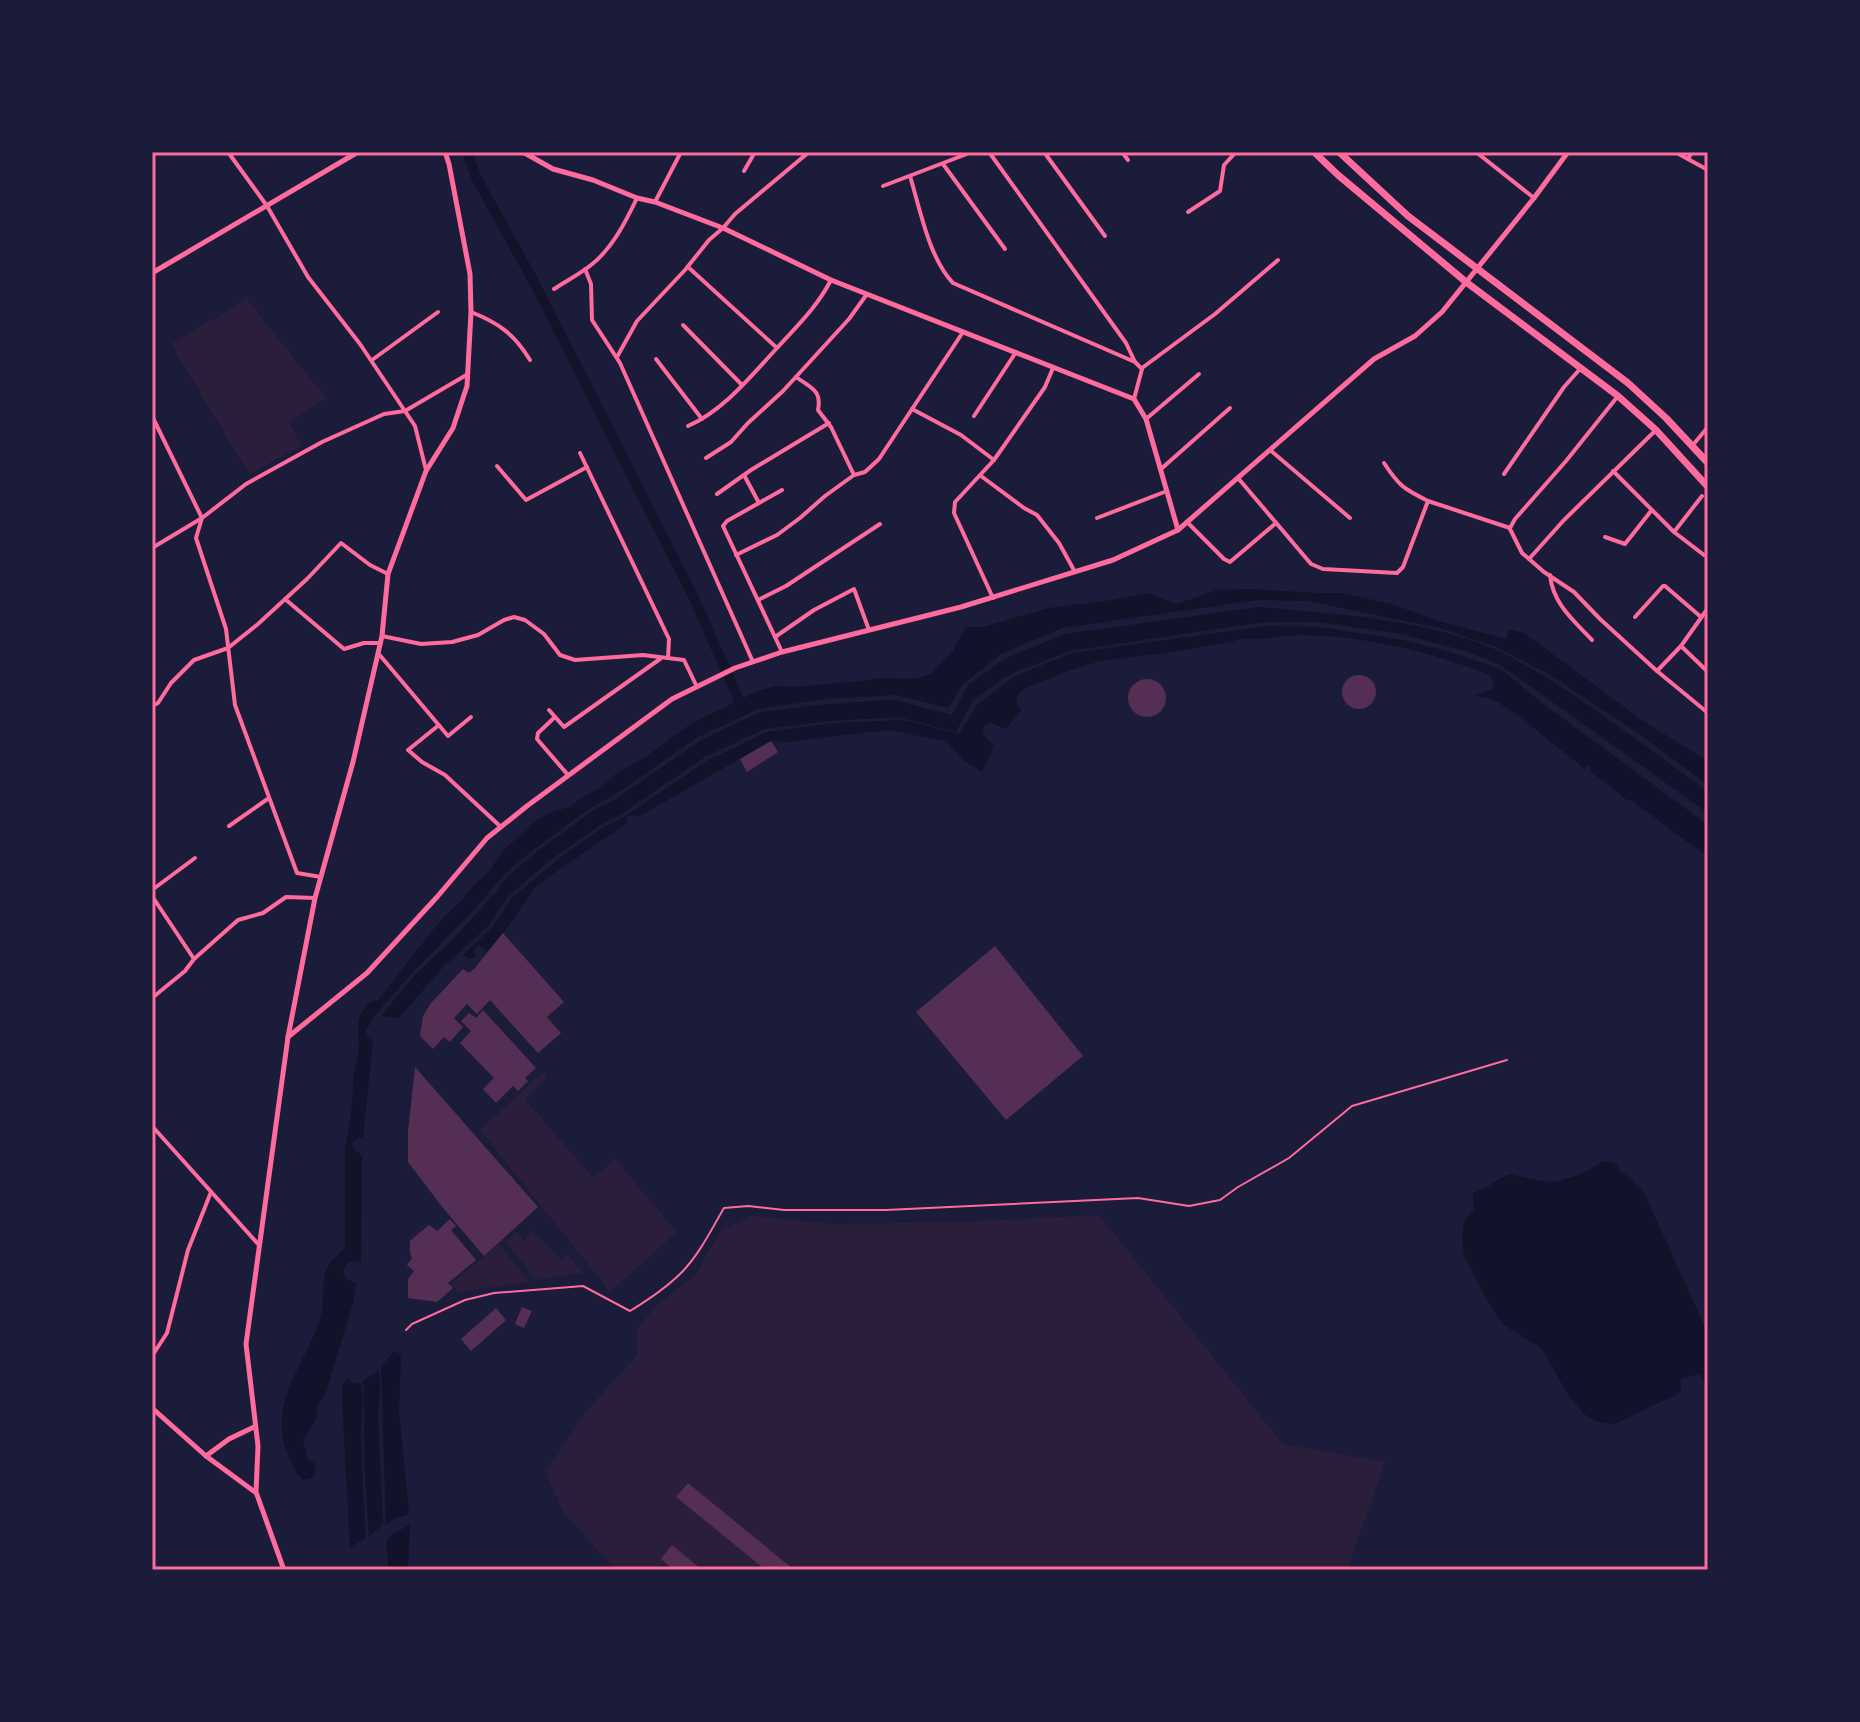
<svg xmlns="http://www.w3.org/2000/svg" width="1860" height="1722" viewBox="0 0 1860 1722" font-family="Jost,sans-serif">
  <rect width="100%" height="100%" fill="#1b1b3a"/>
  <g fill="#2a1e3b">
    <path d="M247 299 326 398 289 423 302 446 249 474 171 344Z"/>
    <path d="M543 1072 547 1077 525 1099 593 1178 615 1159 677 1232 610 1292 480 1130Z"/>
    <path d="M1099 1215 1283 1444 1385 1462 1347 1570H615L562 1510 546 1472 589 1408 637 1355V1329L656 1306 696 1274 720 1231 751 1216 832 1224 959 1222Z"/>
    <path d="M533 1231 561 1260 568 1254 583 1273 536 1280 506 1242 517 1232 524 1240Z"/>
    <path d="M499 1244 530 1282 459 1292 451 1284Z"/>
  </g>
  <g fill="#12122b">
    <path d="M1250 589 1316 593H1342L1395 605 1438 621 1507 639 1508 629 1524 633 1646 723 1708 761V785L1635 731 1549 674 1494 646 1439 628 1308 601 1258 600 1062 628 1001 654 962 685 949 708 895 695 824 699 758 709 698 737 616 794 590 808 524 857 501 878 474 910 410 975 376 1014 366 1030 367 1036 373 1041 363 1137 353 1141V1148L362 1156 361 1263 352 1261 347 1263 343 1271 345 1278 356 1284 354 1299 325 1396 318 1403 316 1419 303 1440 308 1459 314 1463 316 1471 312 1478 303 1480C296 1474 294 1468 290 1459 265 1406 303 1369 320 1320 325 1304 321 1284 326 1271 329 1262 338 1255 345 1248V1148L351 1115 354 1072 359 1049 358 1023 360 1015 370 1002 378 1000 440 921 463 899 476 883 488 873 502 852 533 823 540 818 554 811 570 807 584 796 599 789 617 773 647 756 692 723 760 690 776 686 793 687 863 681 879 678 915 679 931 674 953 651 966 627H983L1049 608 1113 600 1147 593 1177 604 1217 590Z"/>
    <path d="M1259 607C1338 615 1419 618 1494 649 1529 665 1562 687 1594 709 1632 736 1670 764 1708 792V813L1499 664 1465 651 1402 634 1318 622H1264L1069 651 1010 674 973 700 956 732 899 717 830 721 764 729 705 757 621 814 596 828 553 858 508 896 488 926 443 967 399 1018 381 1016 413 977 455 937 496 892 504 880 526 860 592 811 617 798 701 740 760 712 826 704 895 700 952 715 969 684 1006 658 1065 634Z"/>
    <path d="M1266 626 1319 627 1402 640 1446 651 1501 669 1546 706 1708 825V856L1686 841 1633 801 1627 800 1591 772V767L1588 766 1585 769 1520 717 1495 700 1474 695 1492 689 1494 683 1490 675C1436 653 1360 635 1302 635 1289 635 1277 637 1264 639 1252 640 1247 636 1234 641L1167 653 1100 661 1065 672 1030 686 1021 691 1017 698V705L1021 710 1006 729 991 723 984 726 983 734 994 746 982 772 965 761 945 741 888 730 787 742 771 741 638 817 632 815 626 818 627 823 537 885 503 933 487 951 478 945 474 951 476 956 469 959 463 955 491 929 511 899 556 861 599 830 624 817 708 760 767 732 833 723 903 720 959 734 978 704 1013 677 1072 653Z"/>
    <path d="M1604 1161 1614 1162 1619 1169 1643 1190 1708 1334V1377L1705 1383 1700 1374 1681 1379V1391L1676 1395 1614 1424 1598 1422 1584 1414 1569 1396 1542 1349 1504 1325 1490 1306 1464 1255 1462 1238 1464 1222 1474 1209 1473 1193 1488 1187 1494 1182 1509 1174 1546 1182 1558 1181 1579 1175Z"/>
    <path d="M394 1351 401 1355 399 1411 409 1514 394 1519 386 1525 381 1367Z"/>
    <path d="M379 1370 380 1387 378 1416 383 1525 369 1536 364 1458V1388L362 1382Z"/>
    <path d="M348 1377 354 1384 360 1382C366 1397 361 1412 361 1427 361 1464 364 1501 366 1538L350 1547 342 1399V1386Z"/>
    <path d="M410 1525 408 1570H389L386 1541 394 1533Z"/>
  </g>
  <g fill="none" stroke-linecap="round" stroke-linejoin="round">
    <path stroke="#12122b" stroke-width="10" d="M467 152 477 179 534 282 694 598 741 705"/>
  </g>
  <g fill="#542f53">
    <circle cx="1359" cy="692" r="17"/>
    <circle cx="1147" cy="698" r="19"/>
    <path d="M771 741 778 752 747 772 740 759Z"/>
    <path d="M503 933 564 1002 547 1017 561 1033 538 1053 490 1000 477 1014 467 1004 454 1018 463 1027 450 1042 444 1037 433 1049 420 1036 423 1016 431 1003 463 969 469 973 474 969Z"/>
    <path d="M995 946 1083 1056 1006 1120 916 1012Z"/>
    <path d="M483 1010 536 1068 525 1078 528 1081 518 1091 513 1086 496 1103 483 1089 494 1078 460 1043 471 1031 461 1021 469 1013 476 1018Z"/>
    <path d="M415 1067 538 1207 484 1256 443 1208 408 1162V1132Z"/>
    <path d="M450 1219 456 1226 451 1230 476 1260 448 1283 453 1288 437 1302 408 1298V1279L414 1271 407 1265 412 1258 410 1253V1241L429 1225 437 1231Z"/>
    <path d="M522 1307 532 1311 524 1328 515 1324Z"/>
    <path d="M496 1308 506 1320 471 1351 461 1339Z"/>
    <path d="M688 1483 782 1560 795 1570H766L676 1497Z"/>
    <path d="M672 1545 702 1570H674L661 1559Z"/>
  </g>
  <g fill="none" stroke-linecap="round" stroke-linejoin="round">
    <path stroke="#ff6b9d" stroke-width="2" d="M406 1330 412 1324 465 1300 494 1293 583 1286 630 1311C648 1300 666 1288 681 1273 699 1255 711 1230 724 1208L748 1206 784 1210H886L1138 1198 1189 1206 1220 1200 1238 1187 1289 1158 1352 1106 1507 1060"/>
    <g stroke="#ff6b9d" stroke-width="4">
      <path d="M228 152 267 206 308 277 360 344 415 426 426 470"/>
      <path d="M989 152 1126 343 1135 362 1142 369 1134 399"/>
      <path d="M1044 152 1105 236"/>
      <path d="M1122 152 1128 160"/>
      <path d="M1476 152 1534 198"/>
      <path d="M1675 152 1708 170"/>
      <path d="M1688 159 1692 152"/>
      <path d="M943 164 1005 249"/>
      <path d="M744 171 755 152"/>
      <path d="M910 176C920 209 929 258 953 283L1135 362"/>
      <path d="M883 186 972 152"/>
      <path d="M655 202 681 152"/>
      <path d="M1188 212 1220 191 1224 165 1236 152"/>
      <path d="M688 267 777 348"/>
      <path d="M585 269 591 284 592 320 620 363 753 662"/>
      <path d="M554 289C566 281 580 274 591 265 612 249 626 221 637 198"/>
      <path d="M471 312C499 323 514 334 530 360"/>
      <path d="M683 325 742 385"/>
      <path d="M617 357 637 321 685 270 709 240 723 228 735 214 809 152"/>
      <path d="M656 359 702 419"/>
      <path d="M372 360 438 312"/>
      <path d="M1142 368 1215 314 1278 260"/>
      <path d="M796 377C811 388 822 390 818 410L831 427 854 475"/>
      <path d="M912 409 961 435 994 460"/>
      <path d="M152 416 202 518 196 538 226 629 235 705 297 873 321 877"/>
      <path d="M974 416 1016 352"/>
      <path d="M1146 419 1199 374"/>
      <path d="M688 426C724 410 750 377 777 348 797 326 817 307 831 280"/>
      <path d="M1692 446 1708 427"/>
      <path d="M1270 450 1350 518"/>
      <path d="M580 453 669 639 668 658"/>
      <path d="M706 458 731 442 748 423 783 391 849 319 867 294"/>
      <path d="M1384 463C1399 486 1404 489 1428 501"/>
      <path d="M497 466 526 500 587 467"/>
      <path d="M1161 469 1230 408"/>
      <path d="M1613 471 1674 532 1704 555"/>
      <path d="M1504 474 1564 387 1580 369"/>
      <path d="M744 475 759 503"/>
      <path d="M981 476 1024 508 1037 515 1059 543 1075 572"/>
      <path d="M1238 478 1311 564 1323 569 1397 573 1403 567 1428 501 1510 528 1515 519 1566 461 1618 396"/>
      <path d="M782 490 727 521 723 526 782 652"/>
      <path d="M717 494 751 470 829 423"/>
      <path d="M1097 518 1167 491"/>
      <path d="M1187 522 1224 559 1230 562 1276 523"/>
      <path d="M1510 529 1522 553 1544 572 1574 592 1600 619 1657 671 1681 646"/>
      <path d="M1674 532 1702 496"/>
      <path d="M1605 537 1625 544 1651 511"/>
      <path d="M152 548 202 518 246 484 322 442 384 414 405 411 468 374"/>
      <path d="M736 555 777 535 800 518 825 496 854 475 865 472 879 459 963 332"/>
      <path d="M1529 559 1564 520 1656 430"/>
      <path d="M1550 575C1553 604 1573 620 1592 640"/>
      <path d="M993 598 954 513 955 502 994 460 1045 387 1053 368"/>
      <path d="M285 599 344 649 364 643H380"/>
      <path d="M758 600 786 586 880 524"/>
      <path d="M1708 608 1681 646 1708 672"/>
      <path d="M1635 617 1663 586H1665L1701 617"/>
      <path d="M382 636 421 644 452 642 478 635 504 620 514 617 525 620 544 634 560 655 575 660 643 655 684 660 697 687"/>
      <path d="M775 637 814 610 854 589 869 630"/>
      <path d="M378 653 448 736 471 717"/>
      <path d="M1657 671 1708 713"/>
      <path d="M152 706 158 703 171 683 194 660 228 648 258 624 307 579 341 543 370 565 388 574"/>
      <path d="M549 710 564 727 660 659"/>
      <path d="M555 717 538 733 537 739 568 775"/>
      <path d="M439 725 408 750 422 762 445 775 501 827"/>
      <path d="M229 826 269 798"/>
      <path d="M152 890 195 858"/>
      <path d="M152 896 194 959"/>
      <path d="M152 998 185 971 194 959 238 920 263 913 286 897 315 898"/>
      <path d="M152 1126 259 1245"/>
      <path d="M152 1356 167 1333 188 1250 211 1192"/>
    </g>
    <g stroke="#ff6b9d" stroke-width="5">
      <path d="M523 152 553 169 593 180 637 198 655 202 723 228 831 280 1134 399 1146 419 1178 530"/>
      <path d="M152 273 358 152"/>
      <path d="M288 1037 367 973 437 897 487 838 527 806 672 699 735 668 782 652 961 607 1113 560 1178 530 1374 359 1415 336 1442 312 1534 198 1568 152"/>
      <path d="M152 1408 206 1456 255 1492"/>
      <path d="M206 1456 229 1439 254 1427"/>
      <path d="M284 1570 256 1492 258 1446 246 1344 288 1037 315 898 353 762 382 636 388 574 426 471 453 428 467 386 471 312 470 274 449 164 445 152"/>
    </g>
    <g stroke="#ff6b9d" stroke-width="7">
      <path d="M1314 152 1338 175 1466 282 1618 396 1656 430 1708 487"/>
      <path d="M1339 152 1408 216 1628 383 1666 418 1708 463"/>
    </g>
  </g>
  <rect width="1860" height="1722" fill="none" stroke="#1b1b3a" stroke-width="308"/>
  <rect x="154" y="154" width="1552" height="1414" fill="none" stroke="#ff6b9d" stroke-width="3"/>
</svg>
